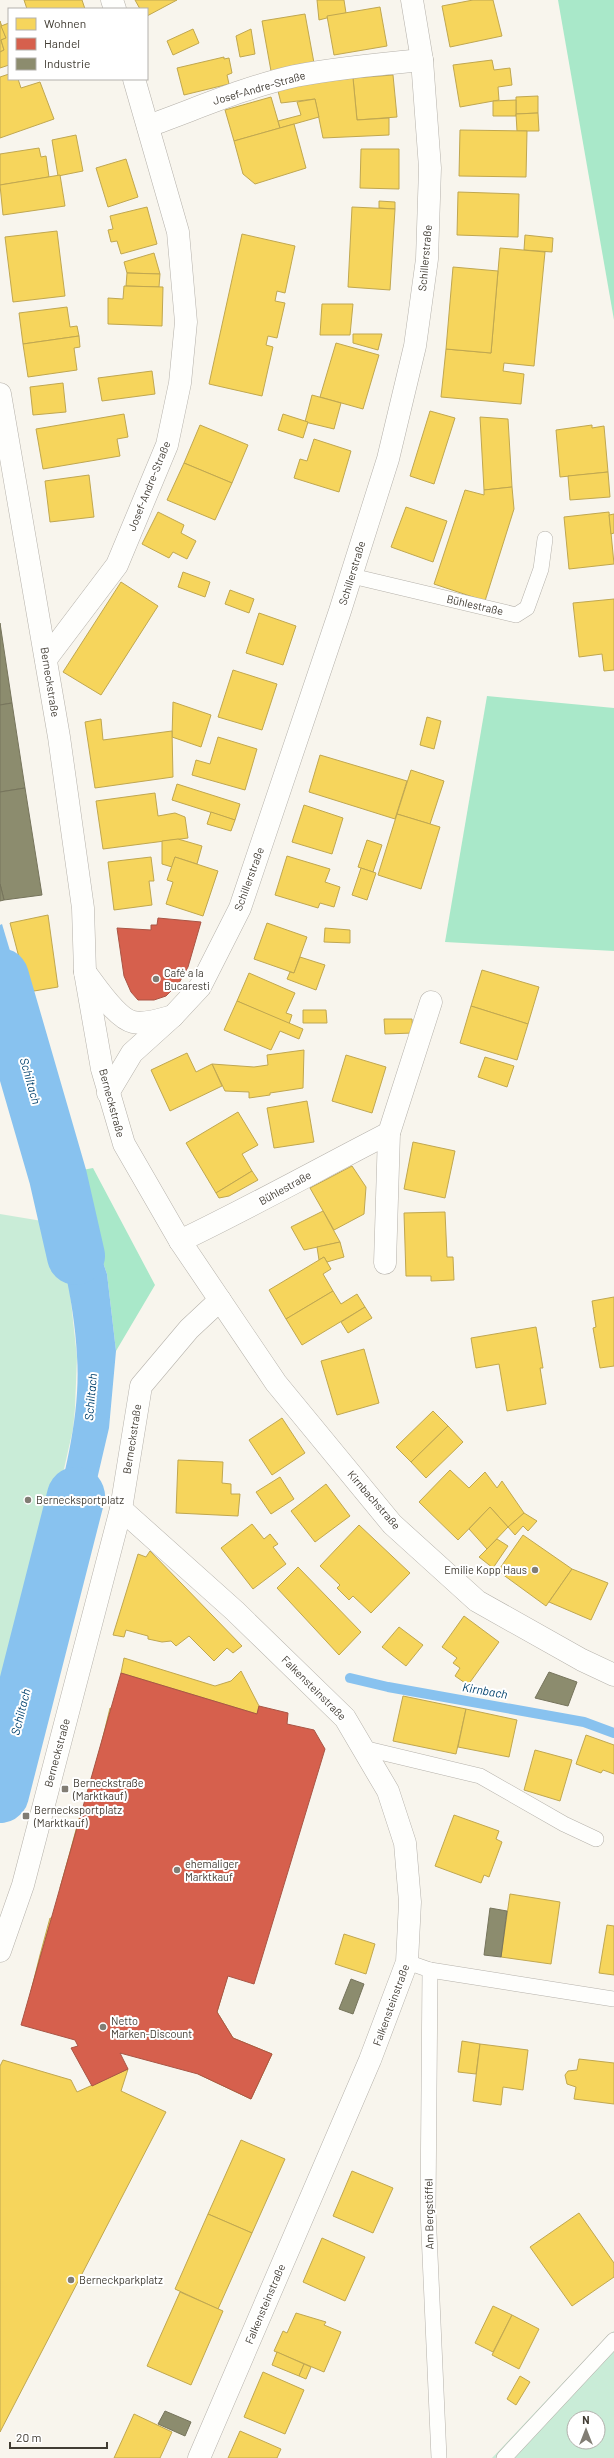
<svg xmlns="http://www.w3.org/2000/svg" width="614" height="2458" viewBox="0 0 614 2458" font-family="Barlow,sans-serif">
  <rect width="100%" height="100%" fill="#f8f5ed"/>
  <g fill="#c9ecd7" fill-rule="evenodd">
    <path d="M0 1214 54 1223 69 1283 77 1357 75 1408 73 1429 41 1571 0 1726Z"/>
    <path d="M614 2331V2458H492L608 2335ZM574 2418H598V2442H574Z"/>
  </g>
  <g fill="#a9e8c9">
    <path d="M558 0H614V320Z"/>
    <path d="M487 696 614 708V951L445 942Z"/>
    <path d="M93 1168 155 1285 116 1351 107 1274 94 1236 77 1171Z"/>
  </g>
  <g fill="#88c2ef">
    <path d="M2 924 70 1152 34 1164 0 1045V925Z"/>
    <path d="M77 1171 94 1236 107 1274 116 1351 109 1428 74 1578 41 1571C56 1503 82 1426 77 1356 74 1296 58 1239 41 1181Z"/>
  </g>
  <g fill="#f6d55c" stroke="#c0a750">
    <path d="M24 0H82L85 9H27Z"/>
    <path d="M135 0H177L147 16V9H140Z"/>
    <path d="M317 0H344L346 13 319 20Z"/>
    <path d="M473 0H493L502 36 450 47 442 6Z"/>
    <path d="M380 7 387 46 334 55 327 16Z"/>
    <path d="M305 14 314 63 271 71 262 21Z"/>
    <path d="M0 21 6 38 1 40 4 50 0 52Z"/>
    <path d="M9 23V65L0 68V52L4 50 1 40 6 38 1 26Z"/>
    <path d="M193 29 199 43 173 55 167 41Z"/>
    <path d="M251 29 255 54 240 57 236 36Z"/>
    <path d="M224 57V59L229 58 232 73 227 75 229 84 184 95 177 68Z"/>
    <path d="M492 60 494 70 510 68 512 85 498 87 499 100 460 107 453 65Z"/>
    <path d="M9 74V79H18L21 88 40 82 54 119 0 138V77Z"/>
    <path d="M393 75 397 117 357 120 353 78Z"/>
    <path d="M353 78 357 120 389 118V135L323 138 315 99 281 103 278 91 294 85Z"/>
    <path d="M538 96V113L516 114V97Z"/>
    <path d="M271 97 280 128 234 141 225 110Z"/>
    <path d="M315 99 319 117 280 128 278 121 301 115 297 102Z"/>
    <path d="M516 100V116H493V101Z"/>
    <path d="M538 113 539 131H517L516 114Z"/>
    <path d="M294 124 306 168 255 184 243 174 234 141Z"/>
    <path d="M460 130 527 131 526 177 459 176Z"/>
    <path d="M76 135 83 171 58 176 52 140Z"/>
    <path d="M39 148 41 157 46 156 49 177 0 185V154Z"/>
    <path d="M361 149H399V189L360 188Z"/>
    <path d="M126 159 138 197 108 207 96 168Z"/>
    <path d="M60 175 65 206 3 215 0 185Z"/>
    <path d="M458 192 519 194 518 237 457 235Z"/>
    <path d="M379 201 395 202V209L379 208Z"/>
    <path d="M147 207 157 244 121 254 117 241 111 242 108 230 113 229 110 216Z"/>
    <path d="M352 207 395 209 390 290 348 287Z"/>
    <path d="M57 231 65 296 13 302 5 237Z"/>
    <path d="M242 234 295 246 285 293 277 291 275 301 285 303 277 338 268 336 266 345 273 347 262 396 209 384Z"/>
    <path d="M525 235 553 238 552 252 524 250Z"/>
    <path d="M500 248 545 252 534 366 504 363 503 371 524 374 521 404 441 397 446 349 491 353Z"/>
    <path d="M154 253 160 274 127 273 124 262Z"/>
    <path d="M453 267 498 271 491 353 446 349Z"/>
    <path d="M127 273 160 274 159 287 126 286Z"/>
    <path d="M124 286 163 287 162 326 108 324V298L123 299Z"/>
    <path d="M322 304H353L350 335H320Z"/>
    <path d="M67 307 70 327 77 326 79 336 23 344 19 313Z"/>
    <path d="M353 334H382L378 350 353 343Z"/>
    <path d="M79 336 80 347 74 348 77 370 28 377 23 344Z"/>
    <path d="M336 343 379 355 363 409 320 397Z"/>
    <path d="M152 371 155 394 102 401 98 378Z"/>
    <path d="M63 383 66 412 33 415 30 387Z"/>
    <path d="M312 395 341 403 334 429 305 422Z"/>
    <path d="M430 411 455 418 434 484 410 476Z"/>
    <path d="M124 414 128 437 117 439 120 456 43 469 36 429Z"/>
    <path d="M283 414 308 422 303 438 278 430Z"/>
    <path d="M480 417 508 419 512 487 484 490Z"/>
    <path d="M200 425 248 445 232 483 184 463Z"/>
    <path d="M592 425V428L604 426 608 472 560 477 556 430Z"/>
    <path d="M314 439 351 451 339 492 294 478 300 459 307 461Z"/>
    <path d="M184 463 232 483 215 520 167 500Z"/>
    <path d="M608 472 610 497 570 500 568 476Z"/>
    <path d="M89 475 94 517 50 522 45 481Z"/>
    <path d="M512 487 514 509 485 601 434 584 465 490 484 495V490Z"/>
    <path d="M406 507 447 521 433 562 391 547Z"/>
    <path d="M158 512 184 525 181 533 196 541 187 559 173 552 169 558 142 544Z"/>
    <path d="M609 512 614 564 569 569 564 517Z"/>
    <path d="M614 514V533L611 534 609 515Z"/>
    <path d="M183 572 210 582 205 597 178 587Z"/>
    <path d="M121 582 158 606 101 695 63 672Z"/>
    <path d="M230 590 254 599 249 613 225 604Z"/>
    <path d="M614 599V670L604 671 602 654 579 657 573 603Z"/>
    <path d="M259 613 296 626 283 665 246 653Z"/>
    <path d="M233 670 277 684 262 730 218 717Z"/>
    <path d="M173 702 211 715 201 747 172 737Z"/>
    <path d="M427 717 441 721 434 749 420 745Z"/>
    <path d="M101 719 103 740 172 731 173 777 95 788 85 722Z"/>
    <path d="M218 737 257 749 245 790 192 775 196 760 210 764Z"/>
    <path d="M320 755 407 781 395 819 309 792Z"/>
    <path d="M411 770 444 781 430 824 397 814Z"/>
    <path d="M177 784 240 804 235 820 172 800Z"/>
    <path d="M155 793 158 816 175 813 185 817 188 838 103 849 96 801Z"/>
    <path d="M304 805 343 818 332 854 292 842Z"/>
    <path d="M211 812 235 820 231 831 207 824Z"/>
    <path d="M397 814 440 827 421 889 378 875Z"/>
    <path d="M178 839 202 846 197 864 175 857 172 867 162 864V841Z"/>
    <path d="M367 840 382 845 373 872 358 867Z"/>
    <path d="M287 856 330 869 325 882 340 887 334 907 320 903 318 908 275 895Z"/>
    <path d="M151 857 154 881H149L152 905 114 910 108 862Z"/>
    <path d="M175 857 218 871 203 916 166 904 173 882 167 880Z"/>
    <path d="M361 868 376 873 367 900 352 895Z"/>
    <path d="M48 915 58 987 28 992 10 923Z"/>
    <path d="M267 923 307 937 294 973 254 959Z"/>
    <path d="M325 928 350 930V943L324 942Z"/>
    <path d="M300 957 325 965 316 990 287 979 290 972 294 973Z"/>
    <path d="M482 970 539 987 528 1024 471 1006Z"/>
    <path d="M249 973 295 993 286 1013 292 1015 289 1024 237 1001Z"/>
    <path d="M237 1001 303 1029 299 1039 280 1031 271 1050 224 1030Z"/>
    <path d="M471 1006 528 1024 517 1060 460 1043Z"/>
    <path d="M303 1010H326L327 1023H303Z"/>
    <path d="M384 1019H412L413 1033 385 1034Z"/>
    <path d="M304 1050 303 1088 270 1093V1095L249 1098V1092L225 1091 212 1064 254 1067 268 1065 267 1055Z"/>
    <path d="M187 1053 196 1072 212 1064 222 1086 170 1111 151 1070Z"/>
    <path d="M346 1055 386 1067 372 1113 332 1101Z"/>
    <path d="M485 1057 514 1066 507 1087 478 1077Z"/>
    <path d="M307 1101 314 1142 274 1148 267 1108Z"/>
    <path d="M238 1112 258 1145 242 1154 252 1171 216 1193 186 1143Z"/>
    <path d="M413 1142 455 1151 445 1198 404 1189Z"/>
    <path d="M352 1166 366 1187 364 1214 334 1230 310 1188Z"/>
    <path d="M252 1171 258 1180 229 1196 219 1198 216 1193Z"/>
    <path d="M323 1211 340 1242 304 1250 291 1227Z"/>
    <path d="M445 1212 447 1257H453L454 1280 431 1281V1276H406L404 1213Z"/>
    <path d="M340 1242 344 1257 327 1262 324 1257 319 1260 317 1247Z"/>
    <path d="M324 1257 331 1269 323 1274 333 1291 286 1319 269 1290Z"/>
    <path d="M333 1291 341 1304 357 1294 365 1307 302 1345 286 1319Z"/>
    <path d="M614 1297V1366L600 1368 593 1328 596 1327 592 1301Z"/>
    <path d="M365 1307 372 1318 348 1333 341 1322Z"/>
    <path d="M536 1327 543 1368H540L546 1404 507 1411 499 1364 476 1368 471 1338Z"/>
    <path d="M364 1349 379 1403 337 1415 321 1361Z"/>
    <path d="M433 1411 448 1426 411 1462 396 1447Z"/>
    <path d="M282 1418 305 1453 272 1475 249 1440Z"/>
    <path d="M448 1426 463 1442 426 1478 411 1462Z"/>
    <path d="M178 1460 223 1462 222 1483 231 1484V1494H240L238 1516 176 1513Z"/>
    <path d="M450 1470 469 1488 485 1472 497 1488 502 1481 524 1513 508 1527 490 1507 458 1540 419 1502Z"/>
    <path d="M280 1477 294 1499 271 1514 256 1492Z"/>
    <path d="M326 1484 350 1516 315 1542 291 1511Z"/>
    <path d="M490 1507 508 1527 487 1549 469 1529Z"/>
    <path d="M524 1513 537 1521 528 1531 523 1526 515 1535 508 1527Z"/>
    <path d="M252 1524 264 1539 270 1534 278 1544 273 1547 286 1564 253 1589 221 1548Z"/>
    <path d="M359 1525 410 1573 371 1613 353 1596 349 1600 337 1588 340 1585 320 1566Z"/>
    <path d="M523 1535 572 1569 546 1606 498 1571Z"/>
    <path d="M497 1539 508 1546 493 1568 479 1557Z"/>
    <path d="M150 1551 242 1646 233 1653 227 1648 214 1661 189 1636 176 1646 171 1641 162 1642 148 1639V1636L126 1630 124 1637 113 1635 138 1554 146 1557Z"/>
    <path d="M298 1567 361 1632 339 1655 277 1588Z"/>
    <path d="M572 1569 608 1583 591 1620 549 1602Z"/>
    <path d="M464 1616 499 1642 468 1685 455 1676 460 1668 453 1663 457 1658 442 1647Z"/>
    <path d="M399 1627 423 1645 406 1666 382 1647Z"/>
    <path d="M124 1658 215 1686 231 1681 241 1671 259 1706 257 1714 121 1673Z"/>
    <path d="M403 1696 466 1709 456 1754 393 1741Z"/>
    <path d="M110 1708 162 1721 152 1759 101 1745Z"/>
    <path d="M466 1709 517 1720 509 1757 458 1747Z"/>
    <path d="M213 1718 259 1729 286 1781 274 1822 226 1807 234 1788 225 1769 201 1763Z"/>
    <path d="M586 1735 614 1745V1774L603 1770 601 1773 576 1764Z"/>
    <path d="M101 1745 152 1759 143 1795 91 1781Z"/>
    <path d="M535 1750 572 1760 560 1801 524 1790Z"/>
    <path d="M226 1807 274 1822 249 1905 201 1891Z"/>
    <path d="M80 1815 131 1829 121 1866 70 1852Z"/>
    <path d="M454 1815 499 1831 496 1839 502 1842 489 1877 484 1875 481 1883 435 1866Z"/>
    <path d="M70 1852 121 1866 112 1902 60 1888Z"/>
    <path d="M510 1894 560 1902 551 1964 501 1957Z"/>
    <path d="M50 1918 102 1932 92 1969 40 1955Z"/>
    <path d="M607 1925 614 1926V1975L599 1973Z"/>
    <path d="M190 1927 238 1940 217 2012 194 2011 169 2002Z"/>
    <path d="M344 1934 375 1944 366 1974 335 1964Z"/>
    <path d="M40 1955 92 1969 83 2005 31 1991Z"/>
    <path d="M169 2002 194 2011 217 2012 233 2038 272 2054 251 2099 198 2074 165 2017Z"/>
    <path d="M462 2041 480 2044 476 2074 458 2072Z"/>
    <path d="M480 2044 528 2050 523 2090 503 2087 501 2105 473 2101Z"/>
    <path d="M579 2059 614 2063V2104L574 2099 576 2087 567 2084 565 2075 568 2071 577 2070Z"/>
    <path d="M3 2060 71 2080 77 2092 128 2069 121 2091 166 2112 0 2432V2066Z"/>
    <path d="M241 2140 285 2159 252 2233 208 2214Z"/>
    <path d="M352 2171 393 2188 373 2233 333 2216Z"/>
    <path d="M579 2213 614 2263V2277L572 2306 530 2247Z"/>
    <path d="M208 2214 252 2233 218 2309 175 2289Z"/>
    <path d="M322 2238 365 2257 345 2301 303 2282Z"/>
    <path d="M180 2292 223 2311 191 2385 147 2366Z"/>
    <path d="M493 2306 512 2315 493 2352 475 2343Z"/>
    <path d="M296 2313 326 2322 324 2325 341 2332 324 2372 274 2351 283 2331 287 2333Z"/>
    <path d="M512 2315 539 2329 519 2369 492 2355Z"/>
    <path d="M277 2352 304 2364 299 2376 272 2365Z"/>
    <path d="M304 2364 311 2367 306 2379 299 2376Z"/>
    <path d="M263 2372 304 2390 285 2434 244 2417Z"/>
    <path d="M520 2376 530 2382 516 2405 507 2399Z"/>
    <path d="M134 2414 172 2432 160 2458H114Z"/>
    <path d="M240 2431 281 2449 277 2458H228Z"/>
  </g>
  <g fill="#d6604d" stroke="#a95545">
    <path d="M158 918 201 922 188 967 179 983 166 996 154 1000H138L131 992 124 976 117 928 151 930V925H157Z"/>
    <path d="M121 1673 257 1714 259 1706 288 1713 287 1724 314 1730 325 1749 254 1984 228 1976 217 2012 233 2038 272 2054 251 2099 198 2074 120 2053 128 2069 92 2086 71 2048 78 2046 75 2040 21 2025Z"/>
  </g>
  <g fill="#8c8c6e" stroke="#76745c">
    <path d="M0 623 12 703 0 705Z"/>
    <path d="M12 703 25 788 0 792V705Z"/>
    <path d="M25 788 42 895 4 900 0 884V792Z"/>
    <path d="M0 884 4 900 0 901Z"/>
    <path d="M549 1672 577 1682 568 1706 535 1698Z"/>
    <path d="M490 1908 507 1911 501 1957 484 1955Z"/>
    <path d="M351 1979 364 1984 353 2014 339 2009Z"/>
    <path d="M165 2411 191 2422 185 2436 158 2424Z"/>
  </g>
  <g fill="none" stroke-linecap="round" stroke-linejoin="round">
    <path stroke="#88c2ef" stroke-width="10" d="M350 1678 388 1687 584 1722 614 1733"/>
    <g stroke="#88c2ef" stroke-width="58">
      <path d="M0 977 58 1177 76 1256"/>
      <path d="M0 1794 76 1496"/>
    </g>
    <g stroke="#b5b1aa" stroke-width="16">
      <g id="service">
        <path d="M352 576 516 615 527 608 541 569 545 539"/>
        <path d="M363 1748 480 1776 564 1824 596 1839"/>
        <path d="M407 1962 430 1970 428 2210 439 2458"/>
        <path d="M430 1970 614 1999"/>
        <path d="M504 2458 614 2340"/>
      </g>
    </g>
    <g stroke="#b5b1aa" stroke-width="23">
      <g id="minor">
        <path d="M112 0 115 9"/>
        <path d="M148 126C196 109 245 87 295 76 337 68 379 64 422 60"/>
        <path d="M46 659 117 565 167 445 180 383 186 322 178 232 134 79"/>
        <path d="M85 972C96 986 116 1018 133 1022 145 1025 162 1019 173 1016"/>
        <path d="M180 1241C251 1207 319 1169 389 1133"/>
        <path d="M385 1263 389 1133 431 1002"/>
        <path d="M121 1509 235 1611 345 1718 388 1791 405 1843 410 1902 407 1962 370 2060 199 2458"/>
      </g>
    </g>
    <g stroke="#b5b1aa" stroke-width="23">
      <g id="secondary">
        <path d="M0 394 59 737 83 908 85 972 102 1069 124 1144 180 1241 276 1383 392 1524 477 1601 582 1660 614 1675"/>
        <path d="M108 1093 132 1053 173 1016 200 987 240 908 340 611 388 459 415 346 427 259 430 168 422 60 412 0"/>
        <path d="M0 1951 23 1885 121 1509 141 1386 189 1329 220 1300"/>
      </g>
    </g>
    <use href="#service" stroke="#fefefc" stroke-width="15"/>
    <use href="#minor" stroke="#fefefc" stroke-width="22"/>
    <use href="#secondary" stroke="#fefefc" stroke-width="22"/>
  </g>
  <g fill="#817d74" stroke="#fff" stroke-width="1.5">
    <circle cx="156" cy="979" r="4"/>
    <circle cx="28" cy="1500" r="4"/>
    <circle cx="535" cy="1570" r="4"/>
    <rect x="61" y="1785" width="8" height="8" rx="2"/>
    <rect x="22" y="1812" width="8" height="8" rx="2"/>
    <circle cx="177" cy="1870" r="4"/>
    <circle cx="103" cy="2027" r="4"/>
    <circle cx="71" cy="2280" r="4"/>
  </g>
  <g text-anchor="middle" stroke-width="4" stroke-linejoin="round" paint-order="stroke">
    <g font-size="11" fill="#413c33" stroke="#fff">
      <text transform="translate(259 88) rotate(-16)" y="4">Josef-Andre-Straße</text>
      <text transform="translate(425 258) rotate(-85)" y="4">Schillerstraße</text>
      <text transform="translate(149 486) rotate(-68)" y="4">Josef-Andre-Straße</text>
      <text transform="translate(352 573) rotate(-73)" y="4">Schillerstraße</text>
      <text transform="translate(475 605) rotate(13)" y="4">Bühlestraße</text>
      <text transform="translate(50 682) rotate(81)" y="4">Berneckstraße</text>
      <text transform="translate(249 879) rotate(-70)" y="4">Schillerstraße</text>
      <text transform="translate(112 1103) rotate(75)" y="4">Berneckstraße</text>
      <text transform="translate(285 1188) rotate(-29)" y="4">Bühlestraße</text>
      <text transform="translate(132 1439) rotate(-81)" y="4">Berneckstraße</text>
      <text transform="translate(374 1500) rotate(49)" y="4">Kirnbachstraße</text>
      <text transform="translate(314 1688) rotate(45)" y="4">Falkensteinstraße</text>
      <text transform="translate(57 1753) rotate(-75)" y="4">Berneckstraße</text>
      <text transform="translate(391 2005) rotate(-70)" y="4">Falkensteinstraße</text>
      <text transform="translate(429 2214) rotate(-91)" y="4">Am Bergstöffel</text>
      <text transform="translate(265 2304) rotate(-67)" y="4">Falkensteinstraße</text>
    </g>
    <g font-size="11" fill="#413c33" stroke="#fff" text-anchor="start">
      <text x="164" y="977">Café a la<tspan x="164" dy="13">Bucaresti</tspan></text>
      <text x="36" y="1504">Bernecksportplatz</text>
      <text x="527" y="1574" text-anchor="end">Emilie Kopp Haus</text>
      <text x="73" y="1787">Berneckstraße<tspan x="73" dy="13">(Marktkauf)</tspan></text>
      <text x="34" y="1814">Bernecksportplatz<tspan x="34" dy="13">(Marktkauf)</tspan></text>
      <text x="185" y="1868">ehemaliger<tspan x="185" dy="13">Marktkauf</tspan></text>
      <text x="111" y="2025">Netto<tspan x="111" dy="13">Marken-Discount</tspan></text>
      <text x="79" y="2284">Berneckparkplatz</text>
    </g>
    <g font-size="12" font-style="italic" fill="#00416d" stroke="#fff">
      <text transform="translate(30 1081) rotate(74)" y="4">Schiltach</text>
      <text transform="translate(91 1397) rotate(-85)" y="4">Schiltach</text>
      <text transform="translate(485 1691) rotate(10)" y="4">Kirnbach</text>
      <text transform="translate(21 1712) rotate(-76)" y="4">Schiltach</text>
    </g>
  </g>
  <rect x="8" y="8" width="140" height="72" fill="#ffffff" stroke="#b3b1ad"/>
  <rect x="16" y="18" width="20" height="12" fill="#f6d55c" stroke="#b3b1ad"/>
  <text x="44" y="28" font-size="12" fill="#413c33">Wohnen</text>
  <rect x="16" y="38" width="20" height="12" fill="#d6604d" stroke="#b3b1ad"/>
  <text x="44" y="48" font-size="12" fill="#413c33">Handel</text>
  <rect x="16" y="58" width="20" height="12" fill="#8c8c6e" stroke="#b3b1ad"/>
  <text x="44" y="68" font-size="12" fill="#413c33">Industrie</text>
  <g transform="translate(586 2430)"><circle r="19" fill="#ffffff" stroke="#b3b1ad"/>
  <path d="M0-3L7 15L0 10L-7 15Z" fill="#817d74"/>
  <text y="-6" font-size="11" font-weight="bold" text-anchor="middle" fill="#413c33">N</text>
  </g>
  <path d="M10 2442v6h97v-6" fill="none" stroke="#413c33" stroke-width="2"/>
  <text x="16" y="2442" font-size="12" fill="#413c33" stroke="#ffffff" stroke-width="3" paint-order="stroke">20 m</text>
</svg>
